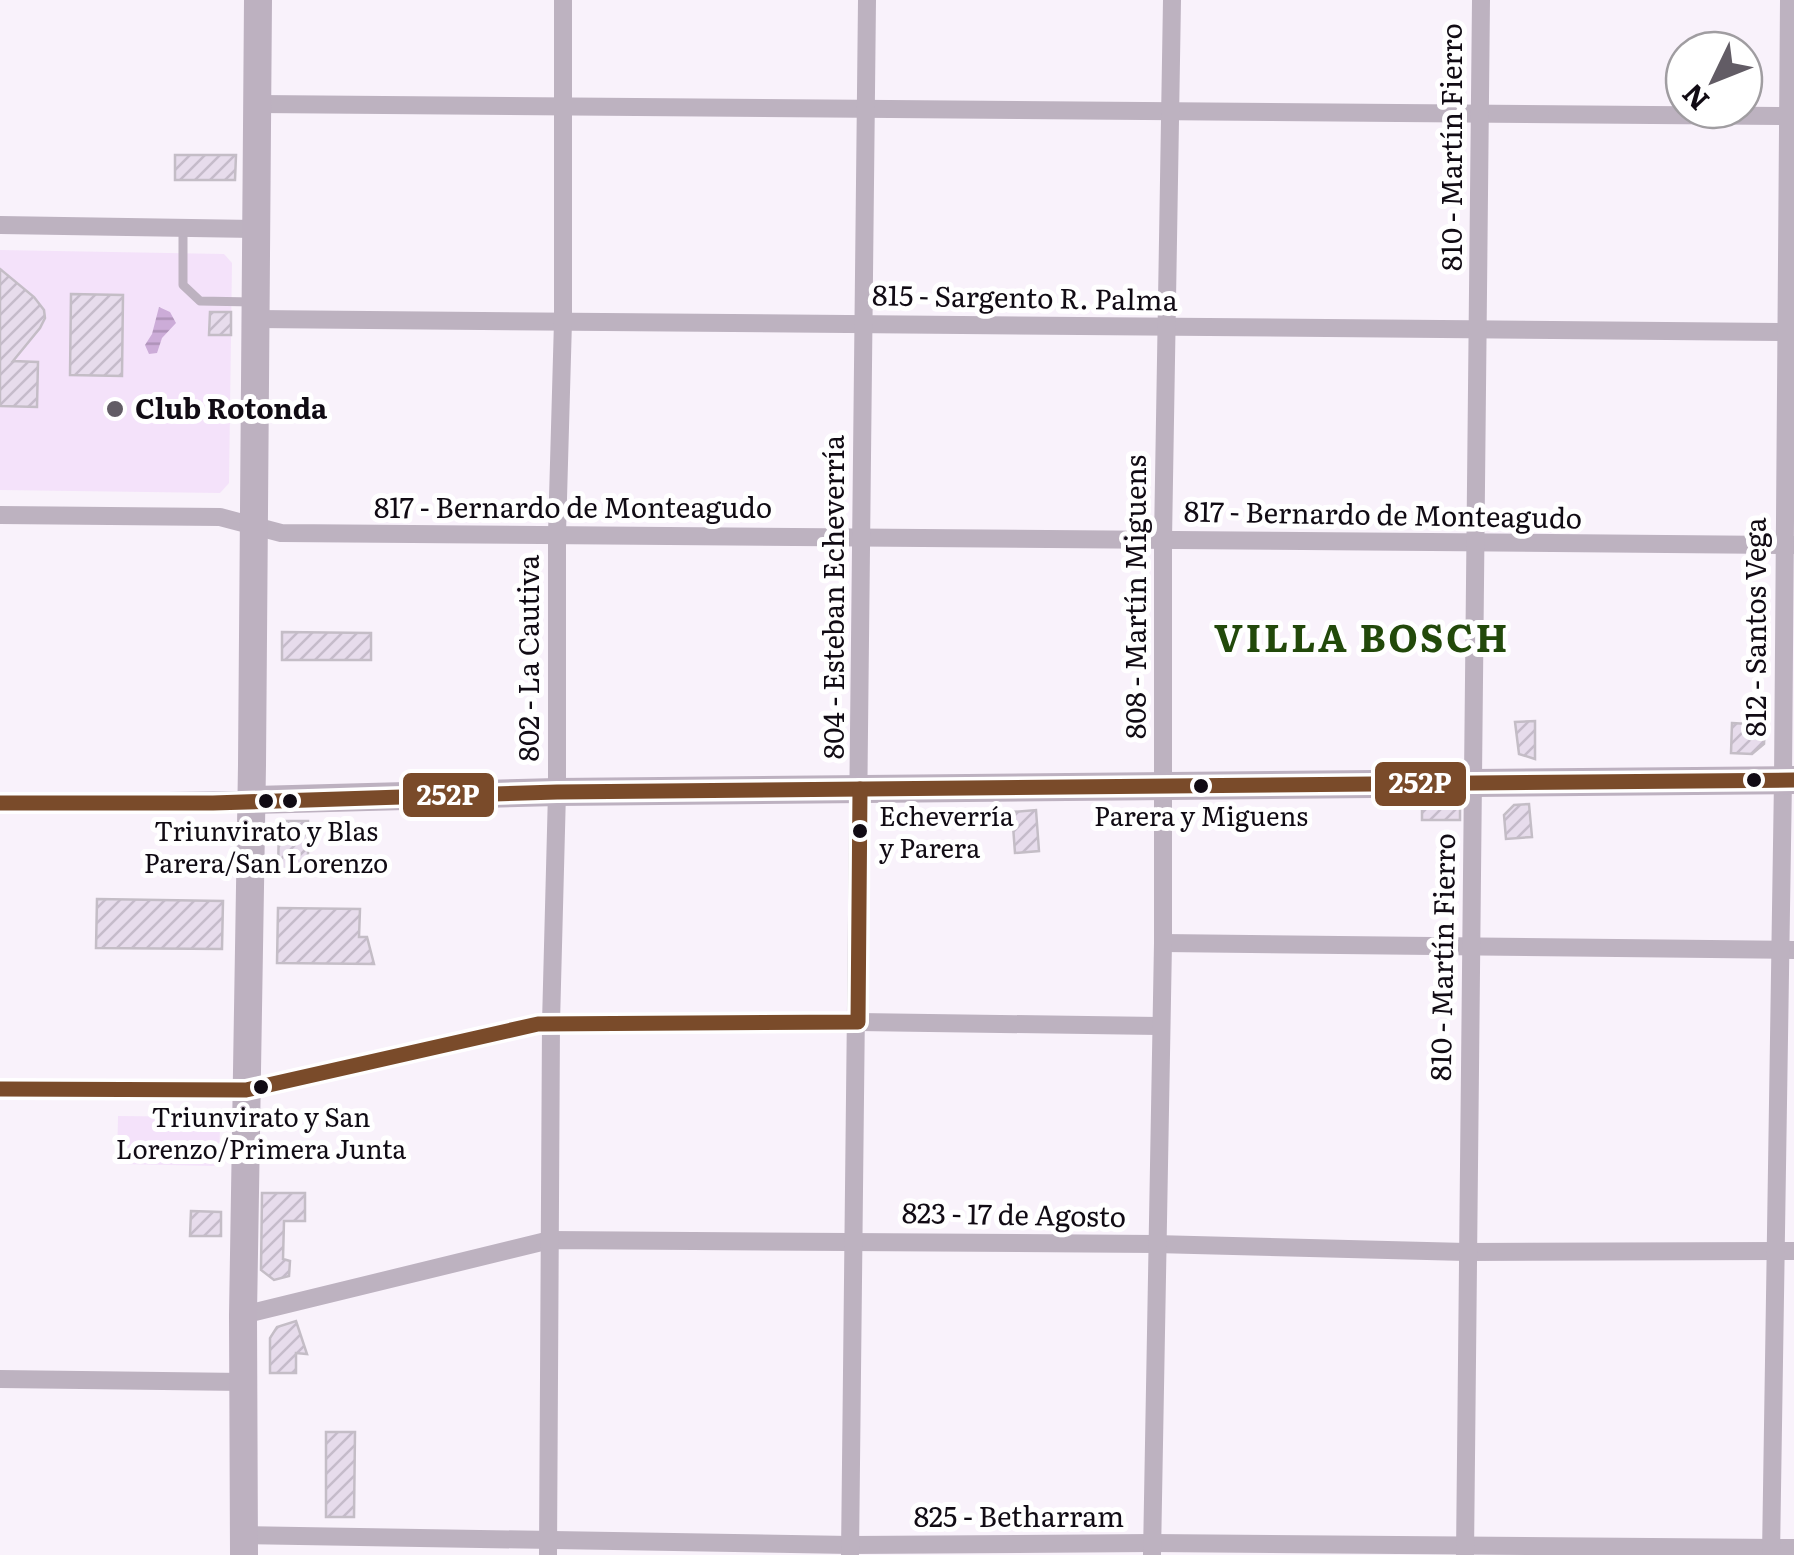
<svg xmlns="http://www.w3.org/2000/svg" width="1794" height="1555" viewBox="0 0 1794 1555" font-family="Literata,serif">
  <defs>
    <pattern id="water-rules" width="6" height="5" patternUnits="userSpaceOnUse" patternTransform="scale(2.5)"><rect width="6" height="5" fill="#ccacd8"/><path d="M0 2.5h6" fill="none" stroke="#ae93b8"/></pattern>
    <pattern id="building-hatch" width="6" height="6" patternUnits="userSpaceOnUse" patternTransform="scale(2.5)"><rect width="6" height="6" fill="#e7dcec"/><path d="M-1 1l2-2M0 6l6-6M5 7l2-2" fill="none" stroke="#c5bbca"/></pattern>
  </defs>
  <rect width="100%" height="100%" fill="#f9f2fb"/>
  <g fill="#f4e2fa">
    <path d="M0 250 224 254 232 263 229 483 220 493 0 490Z"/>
    <path d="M118 1116 212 1117 220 1126 219 1166 117 1164Z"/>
  </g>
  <path fill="url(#water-rules)" d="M159 307 170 312 176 323 162 338 157 353 149 354 145 345 152 334Z"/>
  <g fill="url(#building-hatch)" stroke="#c4bdc6" stroke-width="2.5">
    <path d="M175 155H236L235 180H175Z"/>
    <path d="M0 269 34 297 44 310 45 318 40 328 13 361 38 362 37 407 0 406Z"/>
    <path d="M71 294 123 295 122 376 70 375Z"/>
    <path d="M210 312H231V335H209Z"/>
    <path d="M282 632 371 633V660H282Z"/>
    <path d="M1535 721V759L1519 754 1515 722Z"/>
    <path d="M1732 723 1765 725 1764 744 1752 754 1731 753Z"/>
    <rect x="1422" y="801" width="38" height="19"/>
    <path d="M1529 804 1532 837 1506 839 1504 815 1514 805Z"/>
    <path d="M1036 810 1039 851 1015 853 1012 812Z"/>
    <path d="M279 821H308V875L278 874Z"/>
    <path d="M97 899 223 901 222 949 96 948Z"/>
    <path d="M278 908 360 909 359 937H367L374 964 277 963Z"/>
    <path d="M262 1193H305V1221H284L283 1259 290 1261 289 1276 274 1280 261 1270Z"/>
    <path d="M191 1211 221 1212V1236H190Z"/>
    <path d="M296 1321 307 1354 296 1353V1373H270V1338L277 1327Z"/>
    <path d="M326 1432H355L354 1517H326Z"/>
  </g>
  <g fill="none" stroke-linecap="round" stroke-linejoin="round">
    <path stroke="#bdb2c0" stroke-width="9" d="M183 228V285L200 301 253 302"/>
    <g stroke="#bdb2c0" stroke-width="18">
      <path d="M258 104 1794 116"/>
      <path d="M0 225 255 229"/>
      <path d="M256 319 1794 332"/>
      <path d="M0 515 220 517 281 533 1794 545"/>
      <path d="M0 803 251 800"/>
      <path d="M1163 943 1794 950"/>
      <path d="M0 1089 246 1090 538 1024 858 1022 1159 1026"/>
      <path d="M243 1315 550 1240 1155 1244 1466 1252 1794 1251"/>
      <path d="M0 1379 244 1382"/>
      <path d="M244 1535 850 1545 1152 1543 1794 1548"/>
      <path d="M548 1555 551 1023 557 792V534L563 321V0"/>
      <path d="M850 1555 867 0"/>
      <path d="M1152 1555 1163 943V540L1172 0"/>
      <path d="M1465 1555 1481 0"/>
      <path d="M1771 1555 1783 780 1789 0"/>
    </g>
    <g stroke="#bdb1c0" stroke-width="28">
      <path d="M251 800 557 792 1794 780"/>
      <path d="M244 1555 243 1315 252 765 258 0"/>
    </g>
    <g stroke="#fff" stroke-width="22">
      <g id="bus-1">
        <path d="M0 803H213L557 792 1794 780"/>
        <path d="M0 1089 246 1090 538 1024 858 1022 860 789"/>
      </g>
    </g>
    <use href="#bus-1" stroke="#7a4b2a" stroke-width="15"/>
  </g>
  <circle fill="#625c65" stroke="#fff" stroke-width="4" cx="115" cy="409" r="10"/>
  <g fill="#110b14" stroke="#fff" stroke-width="4">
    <circle cx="1754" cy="780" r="9"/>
    <circle cx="1201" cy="786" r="9"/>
    <circle cx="266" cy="801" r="9"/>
    <circle cx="290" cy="801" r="9"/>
    <circle cx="860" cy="831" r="9"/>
    <circle cx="261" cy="1087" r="9"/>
  </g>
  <g text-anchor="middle" stroke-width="10" stroke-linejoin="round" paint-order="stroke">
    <g font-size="26" fill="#110b14" stroke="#fff">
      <text x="879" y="826" text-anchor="start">Echeverría<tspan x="879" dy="32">y Parera</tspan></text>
      <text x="1201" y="826">Parera y Miguens</text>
      <text x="266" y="841">Triunvirato y Blas<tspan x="266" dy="32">Parera/San Lorenzo</tspan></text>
      <text x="261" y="1127">Triunvirato y San<tspan x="261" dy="32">Lorenzo/Primera Junta</tspan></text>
    </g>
    <g font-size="28" fill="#110b14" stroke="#fff">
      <text transform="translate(1452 147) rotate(-90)" y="10">810 - Martín Fierro</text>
      <text transform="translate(1025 298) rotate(1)" y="10">815 - Sargento R. Palma</text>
      <text x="573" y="518">817 - Bernardo de Monteagudo</text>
      <text transform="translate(1383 515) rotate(1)" y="10">817 - Bernardo de Monteagudo</text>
      <text transform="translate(834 597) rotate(-90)" y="10">804 - Esteban Echeverría</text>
      <text transform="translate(1136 597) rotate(-90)" y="10">808 - Martín Miguens</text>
      <text transform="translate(1756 627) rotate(-90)" y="10">812 - Santos Vega</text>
      <text transform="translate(529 658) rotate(-90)" y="10">802 - La Cautiva</text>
      <text transform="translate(1443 957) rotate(-89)" y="10">810 - Martín Fierro</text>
      <text transform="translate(1014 1215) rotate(1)" y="10">823 - 17 de Agosto</text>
      <text x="1019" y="1527">825 - Betharram</text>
    </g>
    <g font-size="28" font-weight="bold" fill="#110b14" stroke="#fff" text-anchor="start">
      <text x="135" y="419">Club Rotonda</text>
    </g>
    <g font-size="38" font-weight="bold" letter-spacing="2.5" fill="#22490a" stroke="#fff">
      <text x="1362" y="652">VILLA BOSCH</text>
    </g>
  </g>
  <g stroke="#fff" stroke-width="4">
    <rect x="1373" y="760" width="95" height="48" rx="10" fill="#7a4b2a"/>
    <rect x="401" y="771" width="95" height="48" rx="10" fill="#7a4b2a"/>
  </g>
  <g font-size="28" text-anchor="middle" font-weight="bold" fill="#fff">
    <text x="1420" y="793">252P</text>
    <text x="448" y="805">252P</text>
  </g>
  <g transform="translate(1714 80) rotate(227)"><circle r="48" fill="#ffffff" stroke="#a09da1" stroke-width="2.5"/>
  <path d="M0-8L18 38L0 25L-18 38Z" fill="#625c65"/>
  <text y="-15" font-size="28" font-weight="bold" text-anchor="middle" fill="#110b14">N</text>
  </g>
</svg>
